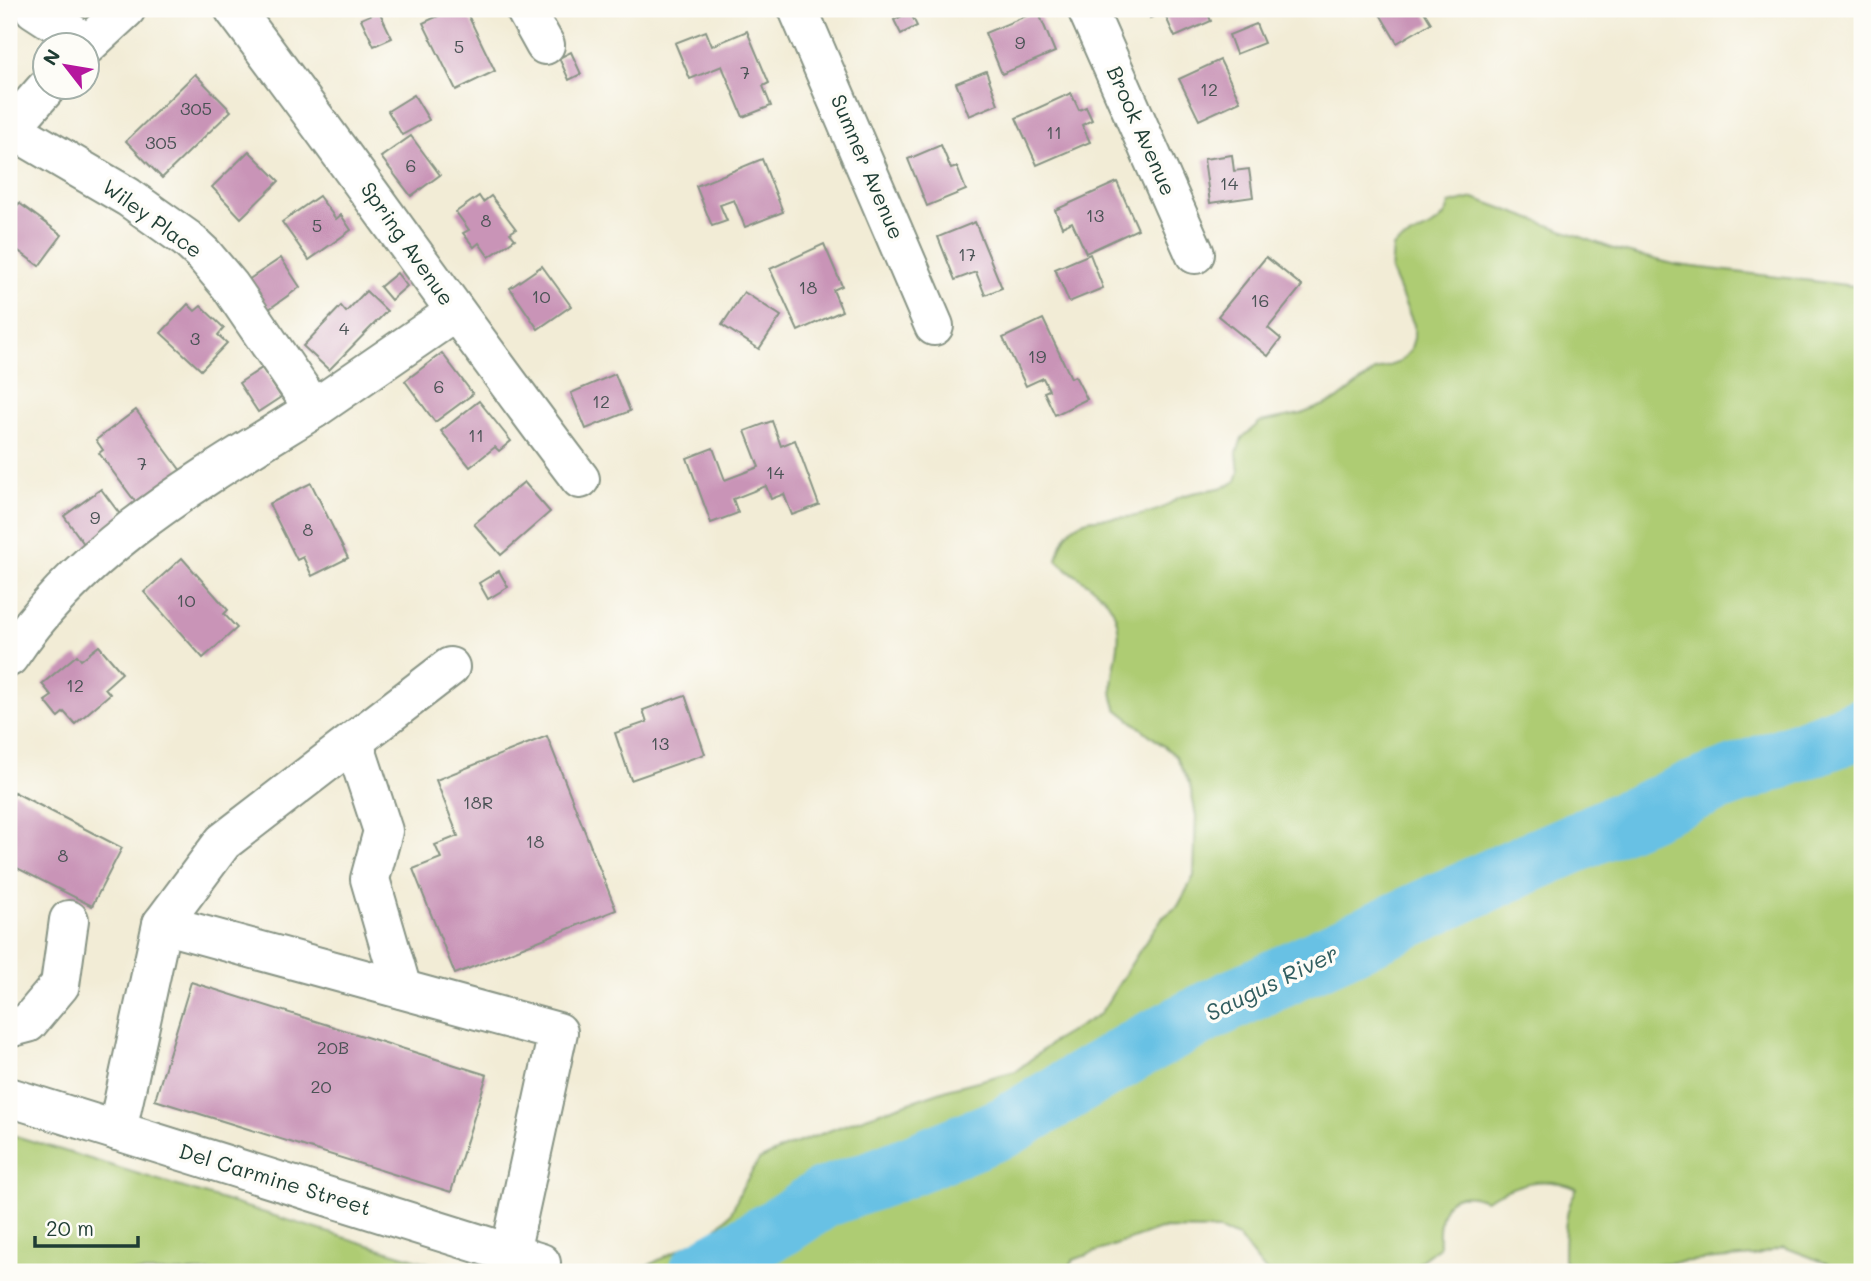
<svg xmlns="http://www.w3.org/2000/svg" width="1871" height="1281" viewBox="0 0 1871 1281" font-family="Mali,sans-serif">
  <rect width="100%" height="100%" fill="#fdfcf7"/>
  <filter id="ink" filterUnits="userSpaceOnUse"><feTurbulence type="fractalNoise" baseFrequency=".0143" numOctaves="2"/><feDisplacementMap in="SourceGraphic" scale="14" xChannelSelector="R" yChannelSelector="G"/><feConvolveMatrix kernelMatrix="1 2 1 2 8 2 1 2 1" color-interpolation-filters="sRGB"/></filter>
  <filter id="wash" filterUnits="userSpaceOnUse"><feTurbulence type="fractalNoise" baseFrequency=".00686" numOctaves="4" result="noise"/><feDisplacementMap in="SourceGraphic" scale="28" xChannelSelector="R" yChannelSelector="G"/><feGaussianBlur stdDeviation="1.57" result="paint"/><feColorMatrix in="noise" values="0 0 0 0 0 0 0 0 0 0 0 0 0 0 0 0 0 1.4 0 .05"/><feComposite in="paint" operator="in"/></filter>
  <g filter="url(#wash)">
    <rect width="100%" height="100%" fill="#f2ecd6"/>
    <g fill="#aecc73" stroke="#668454" stroke-width="2">
      <path d="M1474 198 1614 249 1677 265 1862 287V1272H1850L1784 1247 1754 1256 1640 1265 1609 1272H1574L1564 1260C1564 1237 1564 1209 1577 1189 1542 1173 1516 1185 1485 1200 1445 1184 1437 1214 1439 1247L1406 1272H1266L1238 1237 1219 1230 1160 1229 1073 1260 1066 1272H636L714 1231 731 1213 742 1188 759 1160 784 1148 863 1118 951 1088 1016 1071 1053 1042 1100 1014 1140 950 1162 918 1178 906 1194 876 1196 816 1190 785 1176 756 1117 709C1100 677 1135 640 1108 602 1094 584 1072 576 1057 560 1068 508 1096 522 1136 516 1145 514 1158 511 1166 506 1171 503 1175 499 1180 497 1197 489 1220 492 1236 481L1239 472 1237 453 1242 438 1260 422 1301 414 1337 400 1375 371 1400 362 1410 351 1414 338V325L1391 271 1393 247C1410 232 1445 229 1449 204Z"/>
      <path d="M9 1134 398 1254 457 1272H9Z"/>
    </g>
    <g fill="none" stroke-linecap="round" stroke-linejoin="round">
      <path stroke="#67c1e4" stroke-width="61" d="M699 1272 781 1226 823 1198 884 1176 1005 1127 1137 1049 1211 1010 1314 961 1503 874 1688 793 1862 728"/>
    </g>
    <g id="blocks">
      <g fill="#c994b7">
        <path d="M453 9H465L495 71 456 90 423 23Z"/>
        <path d="M1146 9H1206L1211 21 1175 37 1164 13 1150 18Z"/>
        <path d="M1377 9H1416L1418 12 1423 10 1431 23 1397 43Z"/>
        <path d="M379 11 392 38 374 46 361 19Z"/>
        <path d="M1038 11 1055 52 1002 74 985 33Z"/>
        <path d="M910 12 917 26 901 34 894 20Z"/>
        <path d="M1256 24 1264 43 1236 54 1229 35Z"/>
        <path d="M706 31 712 46 747 31 769 83 763 86 771 106 743 117 722 66 690 79 675 43Z"/>
        <path d="M571 52 581 74 569 80 559 58Z"/>
        <path d="M1220 60 1240 101 1199 120 1179 79Z"/>
        <path d="M986 71 998 104 969 116 956 83Z"/>
        <path d="M195 74 231 111 162 178 126 141Z"/>
        <path d="M1071 93 1079 110 1086 107 1092 120 1082 125 1090 142 1037 165 1016 118Z"/>
        <path d="M414 95 429 120 402 135 388 111Z"/>
        <path d="M411 136 440 175 411 196 381 157Z"/>
        <path d="M941 145 951 169 957 167 966 190 927 206 908 159Z"/>
        <path d="M249 151 279 181 241 218 212 187Z"/>
        <path d="M1232 155 1234 171 1249 169 1253 197 1210 203 1204 159Z"/>
        <path d="M762 159 783 212 745 227 734 200 720 205 727 221 712 226 696 186Z"/>
        <path d="M1117 182 1138 229 1086 253 1072 222 1062 227 1055 210Z"/>
        <path d="M319 196 336 219 341 215 351 230 309 260 282 222Z"/>
        <path d="M479 196 483 202 491 196 516 229 510 233 515 239 489 257 479 243 474 247 463 233 469 230 456 212Z"/>
        <path d="M19 203 62 235 39 266 9 244V217Z"/>
        <path d="M975 222 1002 288 985 295 976 272 955 280 938 237Z"/>
        <path d="M824 244 842 286 833 290 842 311 798 331 770 269Z"/>
        <path d="M1090 254 1103 288 1069 302 1055 269Z"/>
        <path d="M1266 257 1302 286 1268 328 1281 339 1268 356 1218 316Z"/>
        <path d="M281 258 300 287 269 309 248 280Z"/>
        <path d="M542 266 571 306 538 329 510 288Z"/>
        <path d="M397 273 407 286 391 300 380 287Z"/>
        <path d="M366 291 387 311 329 370 303 346 341 306 346 312Z"/>
        <path d="M744 292 781 316 759 349 722 325Z"/>
        <path d="M188 304 195 311 201 306 224 328 218 335 227 343 201 370 161 333Z"/>
        <path d="M1043 319 1071 378 1075 376 1087 399 1055 415 1044 392 1049 390 1043 378 1026 386 1003 338Z"/>
        <path d="M442 353 473 394 435 422 405 381Z"/>
        <path d="M262 368 281 397 258 412 239 383Z"/>
        <path d="M615 374 630 411 586 429 571 393Z"/>
        <path d="M479 401 511 441 499 451 495 447 470 467 441 431Z"/>
        <path d="M136 410 184 475 140 508 99 453 103 450 96 440Z"/>
        <path d="M772 421 781 446 795 440 819 505 792 515 784 494 771 499 766 486 733 499 738 513 711 523 687 458 713 448 725 480 759 467 745 431Z"/>
        <path d="M524 482 550 512 501 555 474 524Z"/>
        <path d="M311 483 348 558 312 576 303 557 297 560 269 504Z"/>
        <path d="M101 489 125 521 87 548 64 516Z"/>
        <path d="M182 558 228 610 224 614 237 628 203 658 144 592Z"/>
        <path d="M499 571 508 587 488 599 479 583Z"/>
        <path d="M99 646 122 673 105 688 110 694 75 724 64 712 58 717 45 701 52 696 42 684 77 655 81 660Z"/>
        <path d="M685 695 705 754 631 780 615 733 647 722 643 710Z"/>
        <path d="M547 736 616 910 455 974 413 869 441 858 435 845 458 836 436 780Z"/>
        <path d="M14 792 122 848 92 906 9 864V806Z"/>
        <path d="M191 982 487 1075 451 1192 155 1100Z"/>
      </g>
    </g>
  </g>
  <g filter="url(#ink)">
    <use href="#blocks" fill-opacity="0" stroke="#889485" stroke-width="2"/>
    <g fill="none" stroke-linecap="round" stroke-linejoin="round">
      <g stroke="#889485" stroke-width="42">
        <g id="minor">
          <path d="M34 9 88 44"/>
          <path d="M234 9C351 164 462 324 580 479"/>
          <path d="M525 9 545 45"/>
          <path d="M798 9 934 326"/>
          <path d="M1087 9 1195 254"/>
          <path d="M10 128 128 197 187 239 203 254 230 286 314 409 455 312"/>
          <path d="M9 657C82 546 203 478 314 409"/>
          <path d="M354 743 383 831 370 879 402 989"/>
          <path d="M162 924 558 1032 510 1253"/>
          <path d="M9 1028 28 1023 60 985 69 920"/>
          <path d="M9 1097 541 1263"/>
          <path d="M117 1131 162 924 223 842 450 667"/>
        </g>
      </g>
      <g stroke="#889485" stroke-width="42">
        <g id="major">
          <path d="M86 46 126 9"/>
          <path d="M9 130 46 88"/>
        </g>
      </g>
      <use href="#minor" stroke="#fff" stroke-width="38"/>
      <use href="#major" stroke="#fff" stroke-width="38"/>
    </g>
  </g>
  <g text-anchor="middle" stroke-width="7" stroke-linejoin="round" paint-order="stroke">
    <g font-size="18" fill="#4a5355">
      <text x="1020" y="49">9</text>
      <text x="459" y="53">5</text>
      <text x="745" y="79">7</text>
      <text x="1209" y="96">12</text>
      <text x="196" y="115">305</text>
      <text x="1054" y="139">11</text>
      <text x="161" y="149">305</text>
      <text x="411" y="172">6</text>
      <text x="1229" y="190">14</text>
      <text x="1095" y="222">13</text>
      <text x="486" y="227">8</text>
      <text x="317" y="232">5</text>
      <text x="967" y="261">17</text>
      <text x="808" y="294">18</text>
      <text x="541" y="303">10</text>
      <text x="1260" y="307">16</text>
      <text x="344" y="335">4</text>
      <text x="195" y="345">3</text>
      <text x="1037" y="363">19</text>
      <text x="439" y="393">6</text>
      <text x="601" y="408">12</text>
      <text x="476" y="442">11</text>
      <text x="142" y="470">7</text>
      <text x="775" y="479">14</text>
      <text x="95" y="524">9</text>
      <text x="308" y="536">8</text>
      <text x="186" y="607">10</text>
      <text x="75" y="692">12</text>
      <text x="660" y="750">13</text>
      <text x="478" y="809">18R</text>
      <text x="535" y="848">18</text>
      <text x="63" y="862">8</text>
      <text x="333" y="1054">20B</text>
      <text x="321" y="1093">20</text>
    </g>
    <g font-size="21" fill="#1f3d34" stroke="#fdfcf7">
      <text transform="translate(1141 131) rotate(66)" y="7">Brook Avenue</text>
      <text transform="translate(867 167) rotate(67)" y="7">Sumner Avenue</text>
      <text transform="translate(152 219) rotate(36)" y="7">Wiley Place</text>
      <text transform="translate(407 244) rotate(55)" y="7">Spring Avenue</text>
      <text transform="translate(275 1180) rotate(17)" y="7">Del Carmine Street</text>
    </g>
    <g font-size="23" font-style="italic" fill="#315e60" stroke="#fdfcf7">
      <text transform="translate(1272 983) rotate(-26)" y="8">Saugus River</text>
    </g>
  </g>
  <rect width="1871" height="1281" fill="none" stroke="#fdfcf7" stroke-width="35"/>
  <g transform="translate(66 66) rotate(301)"><circle r="33" fill="#fdfcf7" stroke="#a4b0a9" stroke-width="2"/>
  <path d="M0-5L12 26L0 18L-12 26Z" fill="#b5179e"/>
  <text y="-10" font-size="19" font-weight="bold" text-anchor="middle" fill="#1f3d34">N</text>
  </g>
  <path d="M35 1236v10h103v-10" fill="none" stroke="#1f3d34" stroke-width="3.5"/>
  <text x="46" y="1236" font-size="21" fill="#1f3d34" stroke="#fdfcf7" stroke-width="5" paint-order="stroke">20 m</text>
</svg>
